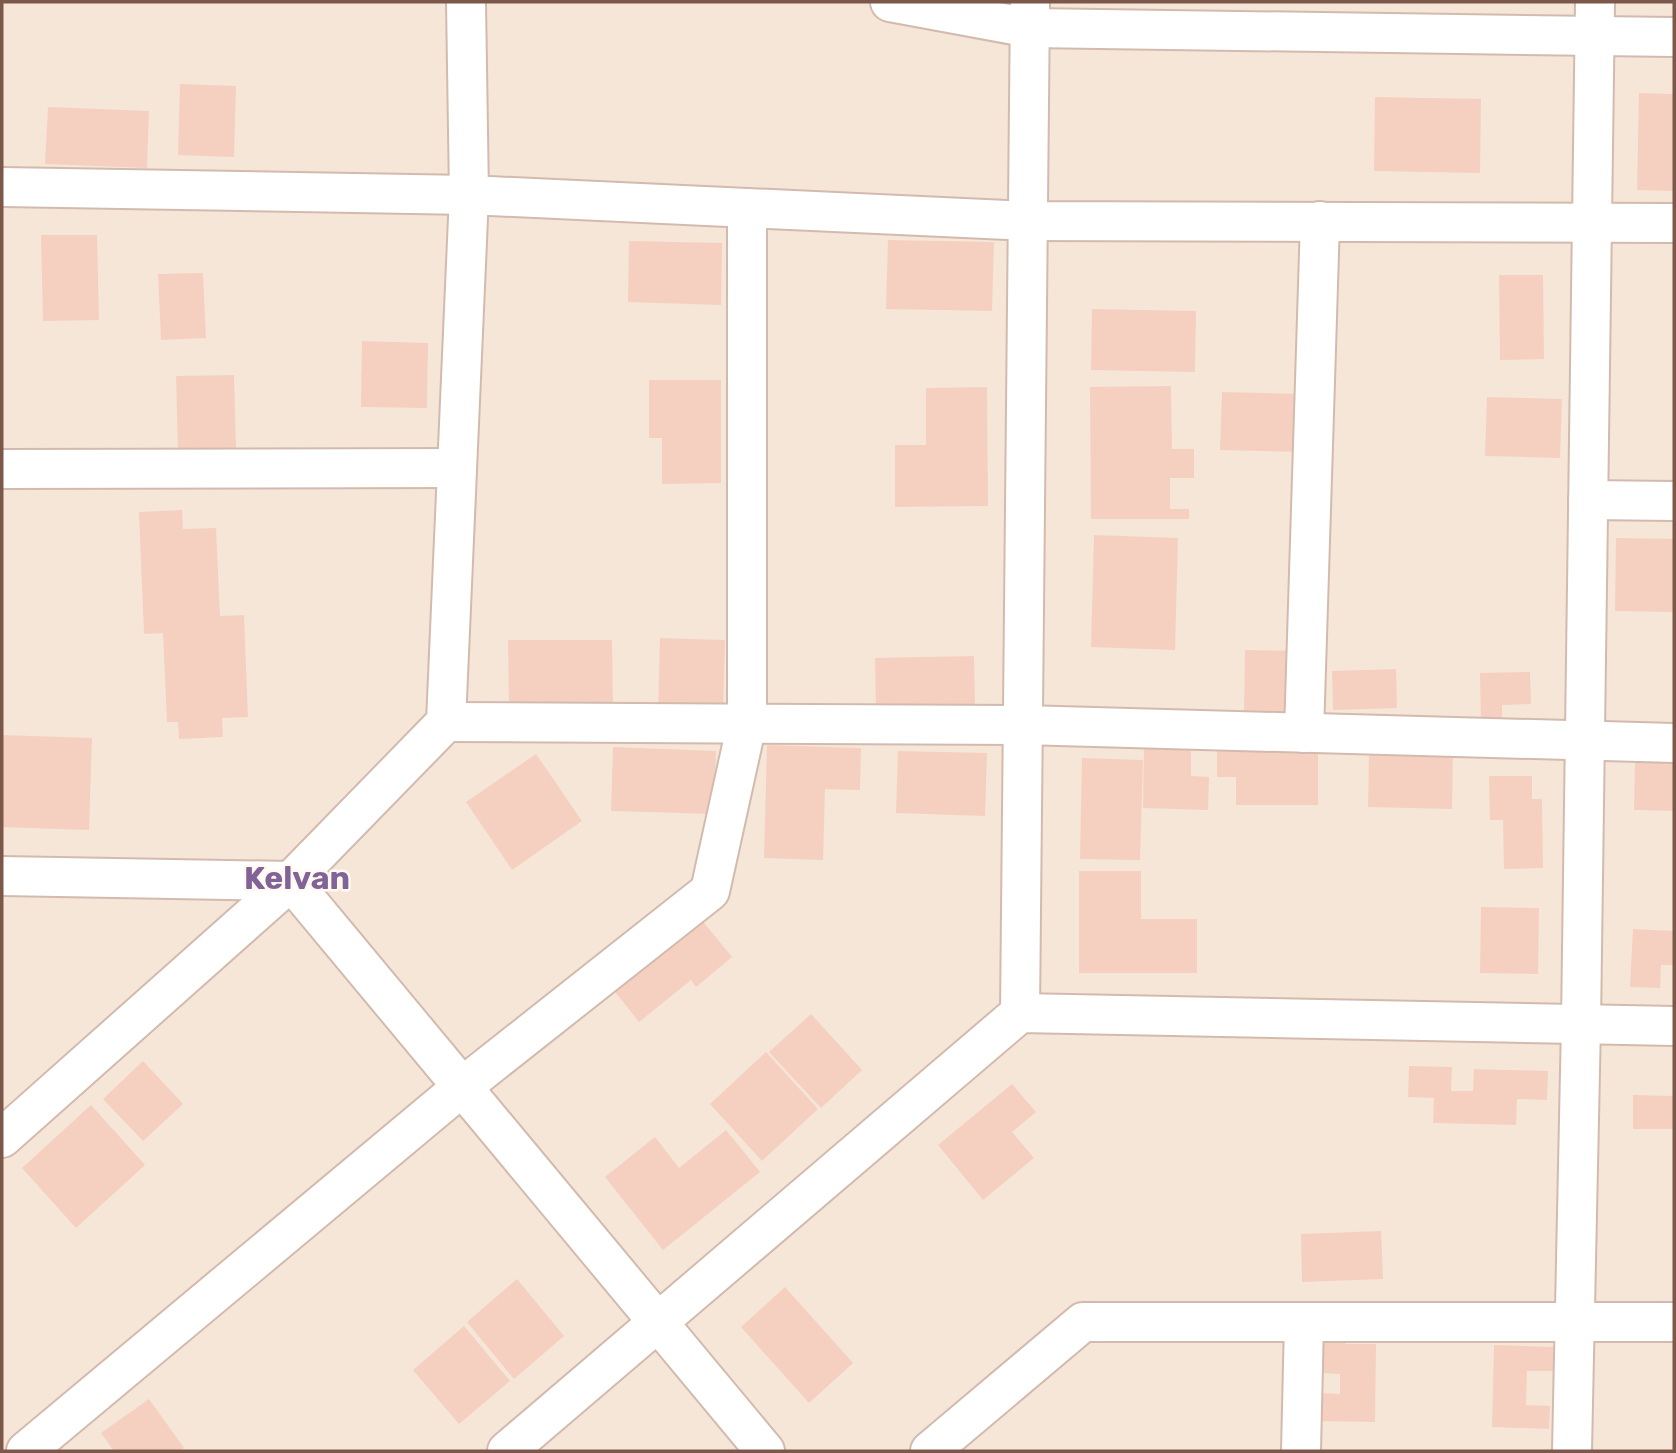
<svg xmlns="http://www.w3.org/2000/svg" width="1676" height="1453" viewBox="0 0 1676 1453" font-family="Rubik,sans-serif">
  <rect width="100%" height="100%" fill="#fef5eb"/>
  <rect fill="#f6e6d8" x="2" y="2" width="1672" height="1449"/>
  <g fill="#f5d0c0">
    <path d="M180 84 236 86 234 157 178 155Z"/>
    <path d="M1639 93 1674 94V191L1637 190Z"/>
    <path d="M1375 97 1481 99 1480 173 1374 171Z"/>
    <path d="M48 107 149 111 147 168 45 164Z"/>
    <path d="M41 235H97L99 320 43 321Z"/>
    <path d="M888 240 994 242 992 311 886 309Z"/>
    <path d="M629 241 722 243 721 305 628 302Z"/>
    <path d="M203 273 206 338 161 340 158 274Z"/>
    <path d="M1499 275H1543L1544 359 1500 360Z"/>
    <path d="M1092 309 1196 311 1195 372 1091 370Z"/>
    <path d="M362 341 428 343 427 408 361 407Z"/>
    <path d="M234 375 236 448 178 449 176 376Z"/>
    <path d="M649 380H721V483L662 484V438H649Z"/>
    <path d="M1171 386 1172 449H1194V478H1170V509H1189V519H1091L1090 387Z"/>
    <path d="M987 387 988 506 895 507V445H926V388Z"/>
    <path d="M1222 392 1304 394 1303 452 1220 450Z"/>
    <path d="M1487 397 1562 399 1560 458 1485 456Z"/>
    <path d="M182 510 183 529 216 528 220 616 244 615 248 717 222 718 223 737 179 739 178 722H167L163 633 144 634 139 512Z"/>
    <path d="M1094 535 1178 538 1175 650 1091 647Z"/>
    <path d="M1616 538 1674 539V612L1615 611Z"/>
    <path d="M660 638 725 640 723 714 658 713Z"/>
    <path d="M508 640H612L613 704 509 705Z"/>
    <path d="M1245 650 1299 651 1298 717 1244 716Z"/>
    <path d="M974 656 975 706 876 708 875 658Z"/>
    <path d="M1396 669 1397 708 1333 710 1332 671Z"/>
    <path d="M1530 672 1531 704 1502 705V724L1481 725 1480 673Z"/>
    <path d="M2 735 92 738 89 830 2 827Z"/>
    <path d="M767 745 861 748 860 790 825 789 823 860 764 858Z"/>
    <path d="M613 747 716 751 714 814 611 811Z"/>
    <path d="M1144 748 1191 749V776L1209 777 1208 810 1143 808Z"/>
    <path d="M898 751 987 753 985 816 896 813Z"/>
    <path d="M1217 751 1318 752V805H1236V777H1217Z"/>
    <path d="M536 754 582 821 512 870 466 802Z"/>
    <path d="M1406 754 1453 755 1452 809 1368 807 1369 755Z"/>
    <path d="M1082 758 1143 760 1140 860 1080 859Z"/>
    <path d="M1635 761 1674 762V811L1634 810Z"/>
    <path d="M1489 776H1532V799H1542L1543 868 1504 869 1503 820H1490Z"/>
    <path d="M1079 871H1141V919H1197V973H1079Z"/>
    <path d="M1481 907 1539 908 1538 974 1480 973Z"/>
    <path d="M696 913 732 957 696 987 691 980 639 1022 609 984Z"/>
    <path d="M1633 929 1674 931V965H1661L1660 988 1630 987Z"/>
    <path d="M811 1014 862 1070 821 1108 769 1052Z"/>
    <path d="M766 1052 818 1109 762 1161 710 1104Z"/>
    <path d="M143 1061 183 1104 143 1141 103 1099Z"/>
    <path d="M1409 1066 1452 1067 1451 1091H1473L1474 1069 1548 1071 1547 1100 1517 1099 1516 1125 1433 1123 1434 1098 1408 1097Z"/>
    <path d="M1012 1084 1036 1112 1012 1132 1034 1158 983 1200 938 1145Z"/>
    <path d="M1633 1095 1674 1096V1129H1633Z"/>
    <path d="M91 1105 145 1165 76 1228 22 1168Z"/>
    <path d="M726 1130 760 1172 663 1250 605 1177 655 1137 679 1168Z"/>
    <path d="M1381 1231 1383 1279 1302 1282 1301 1234Z"/>
    <path d="M517 1279 564 1336 514 1379 467 1322Z"/>
    <path d="M785 1287 853 1363 809 1403 741 1327Z"/>
    <path d="M464 1326 510 1381 459 1424 413 1370Z"/>
    <path d="M1323 1333H1345V1344H1376L1375 1422 1316 1421V1393L1340 1394V1374L1323 1373Z"/>
    <path d="M1494 1345 1554 1347 1553 1371H1527L1526 1405 1550 1406 1549 1429 1492 1427Z"/>
    <path d="M149 1399 184 1448 179 1451H114L101 1433Z"/>
  </g>
  <g fill="none" stroke-linecap="round" stroke-linejoin="round">
    <g stroke="#d2bbae" stroke-width="42">
      <g id="minor">
        <path d="M890 2 1030 28 1674 37"/>
        <path d="M2 187 469 195 1028 221 1674 223"/>
        <path d="M2 469 457 468"/>
        <path d="M1588 500 1674 501"/>
        <path d="M446 722 1023 725 1674 743"/>
        <path d="M1304 733 1320 221"/>
        <path d="M2 876 291 881 765 1451"/>
        <path d="M1020 1013 1030 2"/>
        <path d="M2 1138 291 881 446 722 469 195 466 2"/>
        <path d="M26 1451 462 1087 710 891 747 723V208"/>
        <path d="M507 1451 1020 1013 1674 1026"/>
        <path d="M930 1451 1083 1322H1674"/>
        <path d="M1301 1451 1304 1322"/>
        <path d="M1572 1451 1581 1024 1595 2"/>
      </g>
    </g>
    <use href="#minor" stroke="#fff" stroke-width="38"/>
  </g>
  <g text-anchor="middle" stroke-width="5" stroke-linejoin="round" paint-order="stroke">
    <g font-size="32" font-weight="bold" fill="#816397" stroke="#fff9f2">
      <text x="297" y="889">Kelvan</text>
    </g>
  </g>
  <rect width="1676" height="1453" fill="none" stroke="#7c584b" stroke-width="7"/>
</svg>
